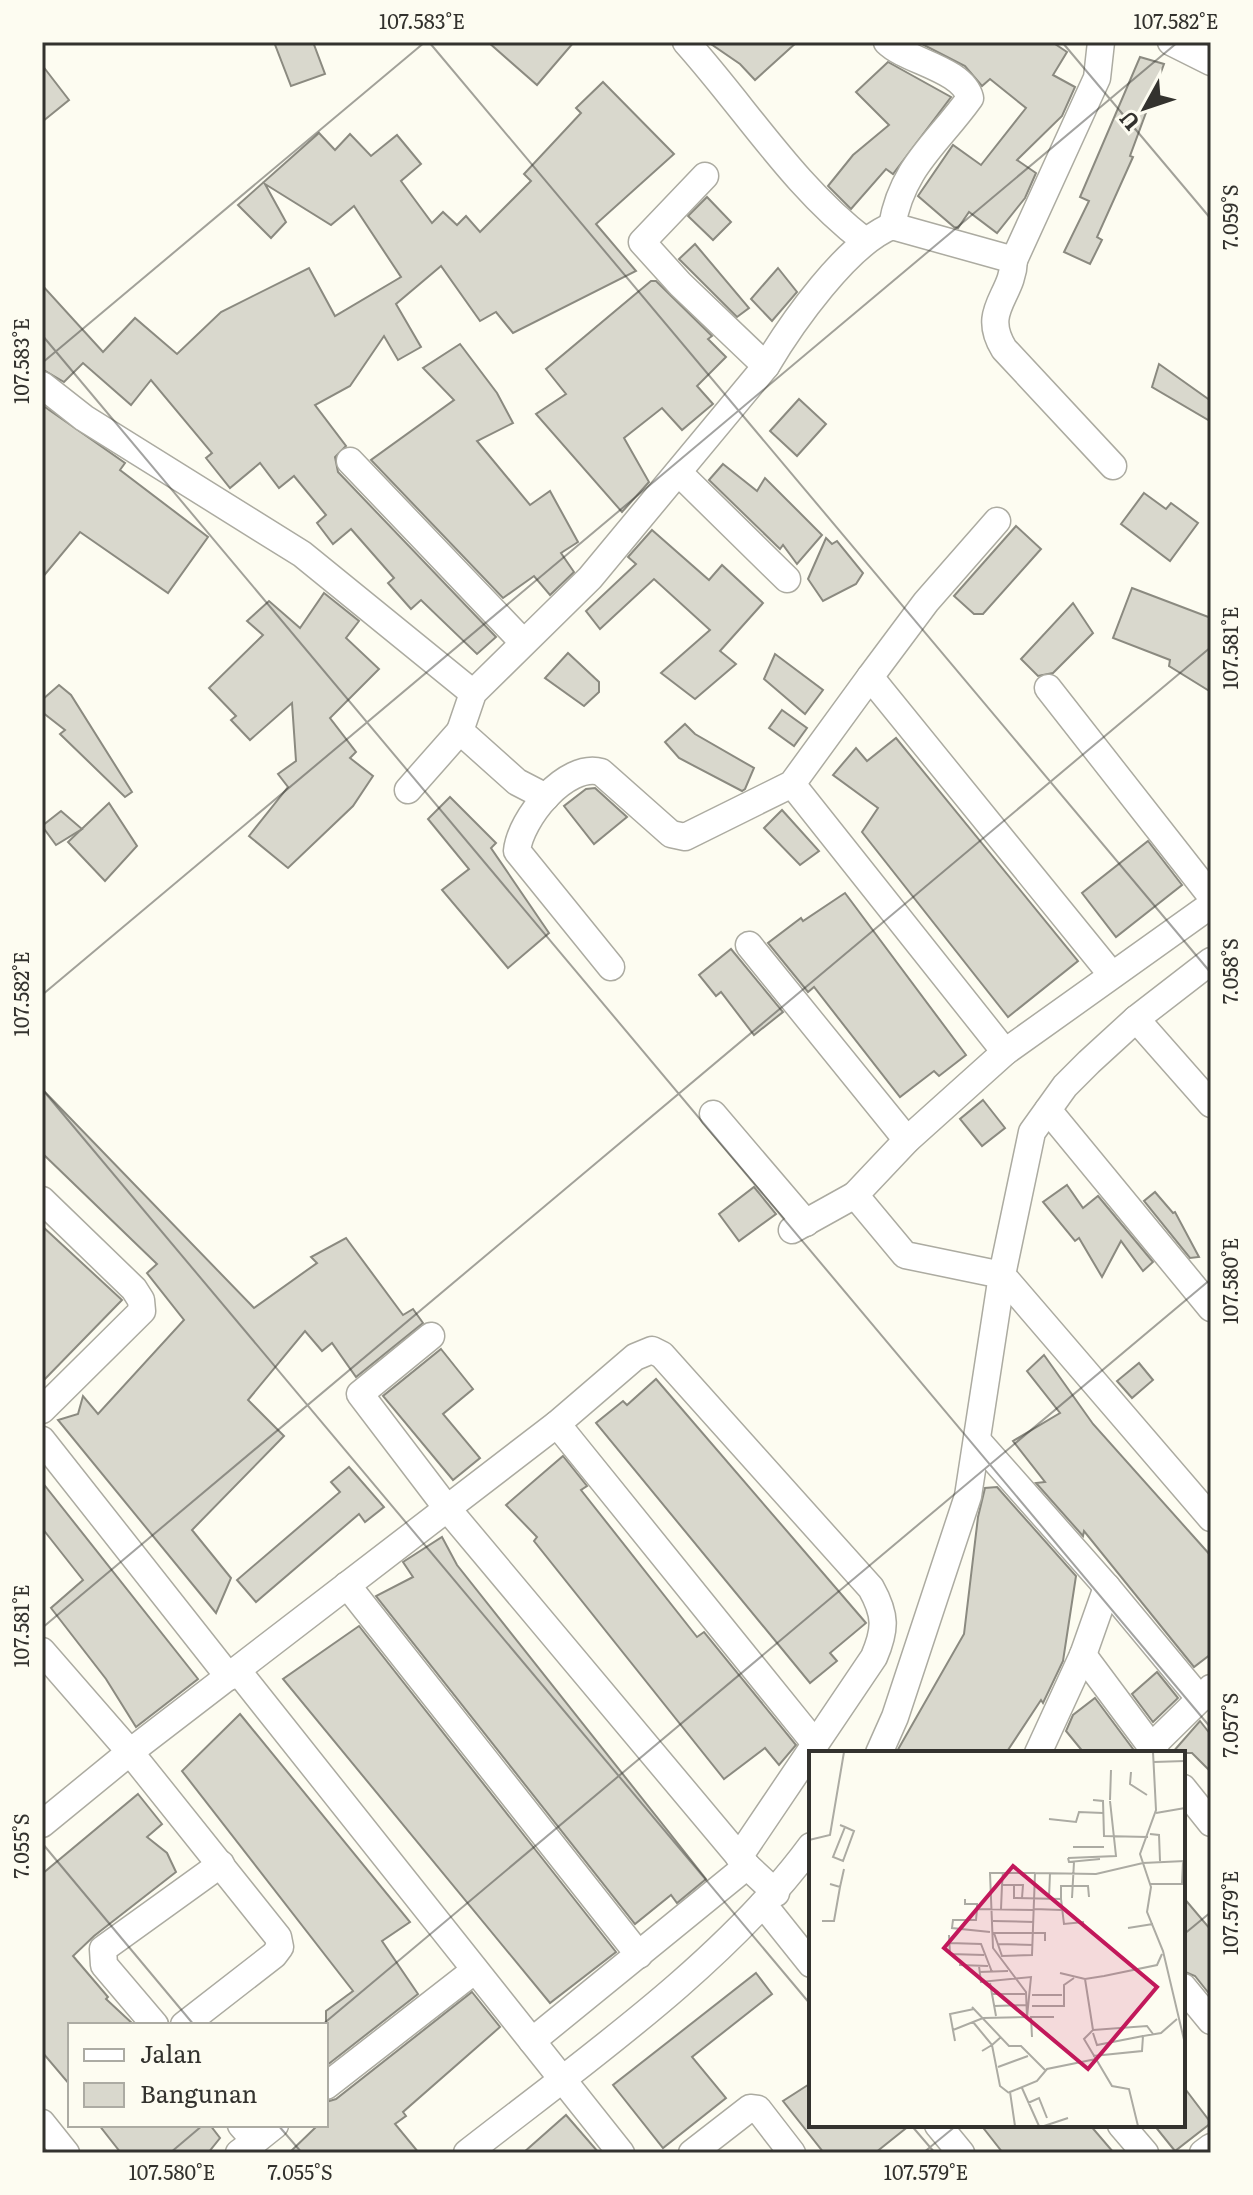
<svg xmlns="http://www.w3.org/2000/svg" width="1253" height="2195" viewBox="0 0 1253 2195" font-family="Literata,serif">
  <rect width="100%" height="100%" fill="#fdfcf1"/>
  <g fill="#d9d8cd" stroke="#8b8a80" stroke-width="2">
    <path d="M274 42H313L325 74 291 86Z"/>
    <path d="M488 42H574L537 85Z"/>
    <path d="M708 42H797L755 80 740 64Z"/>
    <path d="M918 42H1052L1067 52 1053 75 1075 87 1062 116 1017 160 1036 173 1025 198 997 233 969 212 958 228 954 227 918 196 953 145 981 165 1026 108 990 79 982 86 965 66Z"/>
    <path d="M1140 57 1164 64 1130 156 1133 157 1097 237 1102 240 1090 264 1064 252 1089 201 1080 197Z"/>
    <path d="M888 62 951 97 893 174 886 169 851 209 828 186 853 155 889 125 856 92Z"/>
    <path d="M42 65 69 100 42 122Z"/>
    <path d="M603 82 674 154 596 224 636 271 513 333 496 312 480 321 441 266 396 304 421 347 398 360 384 336 350 386 315 405 346 446 335 457 338 472 496 637 477 654 421 600 411 609 388 583 394 578 351 529 333 544 317 523 326 515 294 476 279 488 260 463 230 488 206 458 212 453 151 380 131 405 83 363 64 382 42 369V285L103 352 135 318 177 354 221 312 309 268 335 316 401 277 354 206 331 225 265 184 286 222 271 238 238 205 319 133 335 150 350 134 371 156 397 135 421 164 401 181 432 223 443 212 457 225 466 216 480 232 531 181 524 174 581 113 576 108Z"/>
    <path d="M707 197 731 222 713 240 688 216Z"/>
    <path d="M695 244 749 308 737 317 679 259Z"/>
    <path d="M778 268 797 292 772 321 751 299Z"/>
    <path d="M651 281H656L712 336 708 339 726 357 697 386 713 404 682 430 662 408 624 438 649 482 622 512 536 414 566 394 546 369Z"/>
    <path d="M460 344 497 393 513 423 477 441 530 505 550 491 578 542 561 553 574 572 550 595 534 576 503 598 371 460 454 400 423 368Z"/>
    <path d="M1159 364 1211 401 1210 421 1152 387Z"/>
    <path d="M799 399 826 424 797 456 770 431Z"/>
    <path d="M42 405 125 463 120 470 208 537 168 593 80 532 42 578Z"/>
    <path d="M723 464 757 491 765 478 822 535 797 564 783 545 780 549 709 480Z"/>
    <path d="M1144 493 1166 509 1171 503 1198 523 1170 561 1121 524Z"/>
    <path d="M1016 526 1041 549 983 614H974L954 596Z"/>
    <path d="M652 530 709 580 722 565 763 603 720 651 736 664 695 699 661 673 710 630 654 579 600 629 586 611 636 564 628 557Z"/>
    <path d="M826 538 832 544 837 541 863 573 856 584 823 601 808 579Z"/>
    <path d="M1132 588 1211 618V692L1169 666 1170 660 1113 638Z"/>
    <path d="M324 593 359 621 346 638 379 669 330 718 356 752 350 758 373 776 353 806 288 868 249 836 288 787 278 774 296 761 292 703 250 740 231 720 236 716 209 688 263 635 247 621 269 601 300 628Z"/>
    <path d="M1073 603 1093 633 1053 673 1038 676 1021 659Z"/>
    <path d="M568 653 599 682V692L584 706 545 678Z"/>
    <path d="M775 654 823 690 805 714 764 679Z"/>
    <path d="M59 685 71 695 132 792 125 797 60 734 65 730 42 712V700Z"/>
    <path d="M782 710 807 728 794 746 769 728Z"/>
    <path d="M685 724 695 734 754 768 745 789 742 791 679 758 665 742Z"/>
    <path d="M896 738 1078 961 1008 1017 862 832 878 808 833 775 856 748 867 761Z"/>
    <path d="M595 788 627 817 594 844 564 806 586 789Z"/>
    <path d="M450 797 496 843 491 848 549 933 508 968 442 890 469 869 428 819Z"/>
    <path d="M109 803 137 846 105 881 68 842Z"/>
    <path d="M782 810 819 851 800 865 764 828Z"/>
    <path d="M61 811 82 829 56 845 42 826Z"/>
    <path d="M1148 841 1182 885 1116 937 1082 893Z"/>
    <path d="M845 893 966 1055 939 1076 934 1071 900 1097 814 987 808 992 768 943 801 918 803 921Z"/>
    <path d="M731 949 783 1012 754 1035 721 992 716 996 699 975Z"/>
    <path d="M42 1089 254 1308 317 1263 311 1257 346 1238 403 1315 413 1309 423 1323 356 1377 332 1343 322 1351 305 1331 248 1400 284 1436 192 1530 231 1578 216 1613 58 1420 78 1414 83 1396 98 1414 184 1320 147 1273 157 1264 42 1153Z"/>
    <path d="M983 1100 1005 1128 982 1146 960 1119Z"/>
    <path d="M1067 1185 1083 1208 1098 1196 1153 1262 1143 1271 1121 1241 1102 1277 1079 1238 1075 1241 1043 1202Z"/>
    <path d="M754 1187 776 1214 739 1241 719 1214Z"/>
    <path d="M1155 1192 1173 1213 1175 1212 1199 1257 1190 1258 1144 1201Z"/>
    <path d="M42 1226 122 1300 42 1382Z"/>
    <path d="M441 1349 473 1389 443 1414 480 1458 453 1480 383 1396Z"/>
    <path d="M1044 1355 1093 1424 1211 1556V1654L1194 1667 1084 1531 1083 1536 1036 1483 1045 1482 1013 1441 1060 1413 1027 1371Z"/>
    <path d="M1139 1363 1153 1380 1132 1398 1117 1381Z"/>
    <path d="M656 1379 866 1623 830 1653 837 1661 810 1683 596 1423 623 1401 627 1405Z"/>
    <path d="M563 1456 587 1486 581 1490 697 1637 704 1632 796 1745 779 1765 765 1748 724 1779 534 1541 537 1537 506 1505Z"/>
    <path d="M349 1467 384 1507 365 1522 359 1514 256 1602 237 1580 340 1492 331 1482Z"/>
    <path d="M42 1482 198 1679 136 1727 106 1679 51 1608 83 1580 42 1528Z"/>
    <path d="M997 1487 1076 1576 1063 1661 1043 1703 1041 1700 1006 1753H896L964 1634 978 1517 985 1488Z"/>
    <path d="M442 1537 457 1565 706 1879 677 1903 671 1895 635 1924 376 1596 413 1577 403 1562Z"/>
    <path d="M359 1626 616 1952 550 2003 283 1679Z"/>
    <path d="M1157 1672 1178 1698 1153 1722 1132 1694Z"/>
    <path d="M1095 1698 1136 1753H1084L1066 1731 1073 1715Z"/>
    <path d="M240 1714 410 1922 382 1941 418 1994 326 2066V2011L353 1991 182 1771Z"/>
    <path d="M1200 1721 1211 1735V1772L1192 1753H1172Z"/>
    <path d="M138 1794 162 1824 147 1837 167 1853 176 1872 94 1936 73 1956 108 1997 106 1999 134 2025H70V2085L42 2052V1874Z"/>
    <path d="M1183 1897 1211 1930V1996L1195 1976 1183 1971Z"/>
    <path d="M756 1973 772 1994 692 2057 726 2098 663 2148 613 2085Z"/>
    <path d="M472 1992 500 2027 403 2112 406 2116 395 2124 419 2153H289L318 2125H326V2102L336 2099Z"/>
    <path d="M811 2083V2125H910L875 2153H824L783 2101Z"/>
    <path d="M1183 2086 1211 2123 1175 2151 1154 2125H1183Z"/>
    <path d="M566 2115 599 2153H523Z"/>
    <path d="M99 2125H210L220 2138 208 2153H121Z"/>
    <path d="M981 2125H1090L1114 2153H1003Z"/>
  </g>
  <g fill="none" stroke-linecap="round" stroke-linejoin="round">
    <g stroke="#acaba1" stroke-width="29">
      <g id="street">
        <path d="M686 42C746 109 794 187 865 241"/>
        <path d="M887 42C906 61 963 69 970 98 937 144 902 167 892 226"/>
        <path d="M1171 42 1211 62"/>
        <path d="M705 176 642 242 680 284 766 366"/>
        <path d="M1014 260C1013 297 980 310 1004 349L1113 466"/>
        <path d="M42 385 84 418 302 554 473 693"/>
        <path d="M350 461 523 642"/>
        <path d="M679 473 787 579"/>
        <path d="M870 677 926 602 997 521"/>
        <path d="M1048 688 1211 896"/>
        <path d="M792 784 1005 1052"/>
        <path d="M408 790 460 731"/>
        <path d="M546 797 517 782 460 731 473 693 590 578 766 366C791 324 847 244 892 226L1014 260 1097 78 1101 42"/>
        <path d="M1211 905 1005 1052 907 1140 855 1195 905 1255 1002 1275 1211 1518"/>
        <path d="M749 945 907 1140"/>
        <path d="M611 967 517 851C520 819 566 762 601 772L671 834 685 837 792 784 870 677 1112 975"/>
        <path d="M1136 1019 1211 1104"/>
        <path d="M1048 1110 1211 1308"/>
        <path d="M713 1114 806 1223"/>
        <path d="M42 1200 134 1289 141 1300 142 1311 42 1410"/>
        <path d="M792 1230 855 1195"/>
        <path d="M431 1336 360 1394 446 1507 747 1866 776 1893"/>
        <path d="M557 1424 814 1742"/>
        <path d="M42 1440 229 1677"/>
        <path d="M977 1440 1107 1587 1200 1699"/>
        <path d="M347 1585 639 1955"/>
        <path d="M42 1651 130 1752 278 1937 280 1947 274 1955 184 2025"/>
        <path d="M1083 1655 1156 1753"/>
        <path d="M237 1670 621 2153"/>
        <path d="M1151 1747 1211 1688"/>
        <path d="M879 1753 895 1717 968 1496 1002 1275 1032 1132 1065 1086 1089 1062 1136 1019 1211 961"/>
        <path d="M1038 1753 1083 1655 1107 1587"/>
        <path d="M1183 1788 1211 1823"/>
        <path d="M42 1824 130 1752 557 1424 635 1357 652 1350 662 1355 871 1588C886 1615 886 1629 874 1657L739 1857"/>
        <path d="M763 1904 811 1964"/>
        <path d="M1183 1987 1211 2021"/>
        <path d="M155 2025 104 1965 103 1949 221 1864"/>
        <path d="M532 2041 747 1866"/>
        <path d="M326 2086 475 1970"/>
        <path d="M42 2123 66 2153"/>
        <path d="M938 2125 961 2153"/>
        <path d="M1121 2125 1145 2153"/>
        <path d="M255 2141 275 2125"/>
        <path d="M239 2153 255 2141 241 2125"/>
        <path d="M467 2153C582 2063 725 1963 811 1846"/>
        <path d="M692 2153 750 2108 758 2109 792 2153"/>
        <path d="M1203 2153 1211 2147"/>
      </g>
    </g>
    <use href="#street" stroke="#fff" stroke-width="26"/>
  </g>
  <path fill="none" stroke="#33322e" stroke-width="2" stroke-opacity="0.45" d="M429 42 1211 973M1062 42 1211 219M42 335 1211 1728M42 363 425 42M42 995 1178 42M42 1089 811 2005M42 1628 1211 647M42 1843 194 2025M1183 1935 1211 1912M322 2025 1211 1279M278 2125 302 2153M911 2125 935 2153M170 2153 203 2125M923 2153 957 2125"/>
  <g transform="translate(809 1751)">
    <rect width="376" height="376" fill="#fdfcf1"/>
    <path fill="none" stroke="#acaba3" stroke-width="2" d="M344 1 347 59 331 103 342 136 338 161 354 200 376 293M345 11 376 10M322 21 321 33 338 44M284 49 294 50 295 85 339 86M301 49 302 19M347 62 376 57M240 68 267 71 270 61 294 62M31 74 36 76 45 80 34 110 24 106 36 76M341 83 350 84 351 110M0 89 21 84 35 1M264 96H295M259 107 307 105 301 50M259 107 260 111 291 108M194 121 193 134H214L213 147M21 133 31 136 35 118M341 133H373L374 111M205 134V147L252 148 255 173 275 171M240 147 241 122M263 147 265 111M156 148V153H168V158L225 159M252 148V135H279L280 146M168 158 167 169H144L143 177 181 181M192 158 193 134M225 158 253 159M13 170H25L31 136M184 170 225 171M319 177 344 173M183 182H236V190M185 182 193 205 223 204 226 122 287 123 334 112 376 110M140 184 141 203 175 204M140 192 172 193 183 221M189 193 224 194M150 214 179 215M170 215 172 231 222 226 218 266M170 221 199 220M251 222 276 228 295 225 348 214 353 203M181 232 187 265M182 243H216M223 244H253M185 255 218 254M223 255H255V234L265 227M163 256 200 295H212L237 320M218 266 217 241 184 197 181 122H226M164 271 183 294 192 286M144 279 174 267 218 266M284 279 338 275 344 283M284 282 288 294 334 285M223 286 222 266H245M146 290 141 263 165 258M173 300 183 294 191 335 200 342M284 305 333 300 334 285 352 282 368 268M287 308 303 335 320 338 329 375M189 316 219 305M213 337 230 375M219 352 230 347 238 367M206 375 201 341 228 330 238 318 287 308 275 288 284 279 276 228M235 375 259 367"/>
    <path fill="#c2185b" fill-opacity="0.15" stroke="#c2185b" stroke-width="4" d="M204 115 348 236 279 318 135 197Z"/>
    <rect width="376" height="376" fill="none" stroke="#33322e" stroke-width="4"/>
  </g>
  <rect width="1253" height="2195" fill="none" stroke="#fdfcf1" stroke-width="88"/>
  <rect x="68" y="2023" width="260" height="104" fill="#fdfcf1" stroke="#acaba3" stroke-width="2"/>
  <rect x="84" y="2049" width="40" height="12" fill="#ffffff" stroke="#acaba3" stroke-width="2"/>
  <text x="140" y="2063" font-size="24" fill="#33322e">Jalan</text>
  <rect x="84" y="2083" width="40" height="24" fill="#d9d8cd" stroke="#acaba3" stroke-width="2"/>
  <text x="140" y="2103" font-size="24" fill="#33322e">Bangunan</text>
  <g transform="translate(1145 108) rotate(230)" stroke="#fdfcf1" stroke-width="6" paint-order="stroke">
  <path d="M0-6L14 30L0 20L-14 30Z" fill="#33322e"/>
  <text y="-12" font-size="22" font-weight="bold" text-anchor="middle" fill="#33322e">U</text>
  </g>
  <rect x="44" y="44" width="1165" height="2107" fill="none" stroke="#33322e" stroke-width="3"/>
  <g font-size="20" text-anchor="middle" fill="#33322e">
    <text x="422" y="29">107.583°E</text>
    <text x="1176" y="29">107.582°E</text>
    <text transform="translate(1231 217) rotate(-90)" y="7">7.059°S</text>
    <text transform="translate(22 361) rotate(-90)" y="7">107.583°E</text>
    <text transform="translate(1231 648) rotate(-90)" y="7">107.581°E</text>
    <text transform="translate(1231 971) rotate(-90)" y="7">7.058°S</text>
    <text transform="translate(22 994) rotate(-90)" y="7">107.582°E</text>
    <text transform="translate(1231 1281) rotate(-90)" y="7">107.580°E</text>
    <text transform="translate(22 1626) rotate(-90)" y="7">107.581°E</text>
    <text transform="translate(1231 1725) rotate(-90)" y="7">7.057°S</text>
    <text transform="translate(22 1846) rotate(-90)" y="7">7.055°S</text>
    <text transform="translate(1231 1913) rotate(-90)" y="7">107.579°E</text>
    <text x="172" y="2180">107.580°E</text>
    <text x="300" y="2180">7.055°S</text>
    <text x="926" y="2180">107.579°E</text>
  </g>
</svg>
